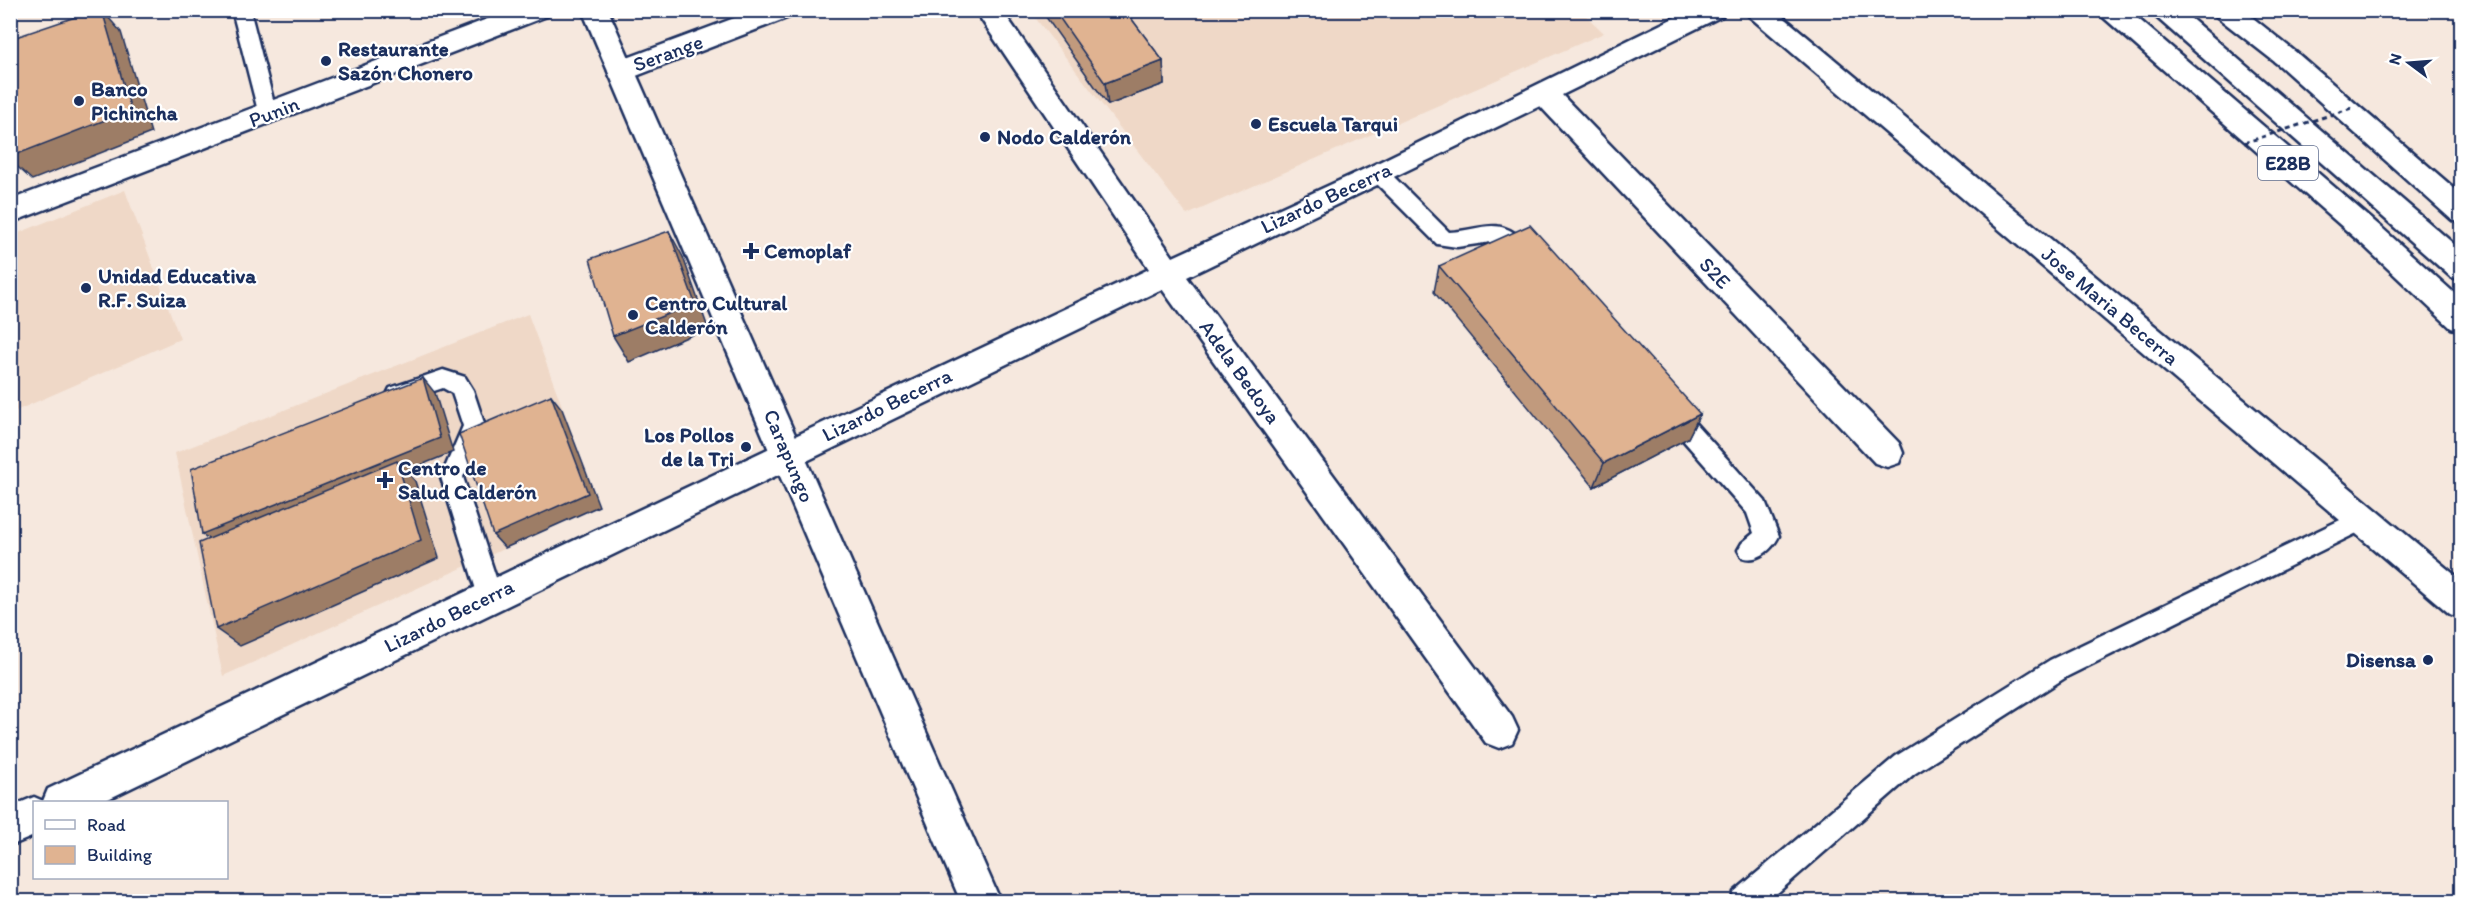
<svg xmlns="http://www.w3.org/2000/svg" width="2472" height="912" viewBox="0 0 2472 912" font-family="Itim,sans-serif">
  <rect width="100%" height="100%" fill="#f6e8de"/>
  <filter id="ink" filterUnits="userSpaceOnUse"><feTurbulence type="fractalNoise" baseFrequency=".0167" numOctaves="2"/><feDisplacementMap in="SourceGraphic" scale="12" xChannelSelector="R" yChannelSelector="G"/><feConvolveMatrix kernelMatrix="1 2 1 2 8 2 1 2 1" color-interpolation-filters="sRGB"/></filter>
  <g filter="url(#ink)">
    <g fill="#efd8c7">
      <path d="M1580 10 1604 33 1187 215 1030 11Z"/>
      <path d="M125 190 180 339 11 413V236Z"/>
      <path d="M528 314 599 506 223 676 175 453Z"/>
    </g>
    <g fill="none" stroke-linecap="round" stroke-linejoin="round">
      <g stroke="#1b2f5e" stroke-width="5">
        <g id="lane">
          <path d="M232 10H250L277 115 275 120 268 122 261 120 259 115Z"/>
          <path d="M1379 167 1386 169 1449 232C1480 231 1495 216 1521 238 1528 243 1534 247 1538 254L1535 259C1520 264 1509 250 1498 241L1457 247 1437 244 1372 179 1369 174 1372 169Z"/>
          <path d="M443 370 465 377 473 390 485 426 463 477 502 596 498 604 490 607 482 604 478 596 441 477 463 426 452 393 443 388 398 403 390 400 387 394 390 388Z"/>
          <path d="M1669 400 1677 403 1765 501 1779 536C1772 550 1757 563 1742 557L1738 550 1742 543 1754 533 1747 513 1661 415 1658 409 1661 403Z"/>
          <path d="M2363 509 2371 512 2375 519 2371 526 2068 676 1914 774 1767 902H1731L1734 892 1896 756 2050 660Z"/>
        </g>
      </g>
      <g stroke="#1b2f5e" stroke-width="5">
        <g id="street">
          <path d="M511 10H551L547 16 10 223V200Z"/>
          <path d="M756 10H796L792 16 631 78 621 80 611 78 608 71 611 64Z"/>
          <path d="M975 10H1002L1173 257 1369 167 1690 10H1726L1722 16 1562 95 1899 443 1903 453 1899 463 1887 467 1875 463 1540 106 1187 277 1512 717 1518 730 1512 743 1499 748 1486 743 1162 289 102 802H34V836L10 846V807L34 797 43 801 48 789 1149 269Z"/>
          <path d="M1745 10H1775L2462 581V619L2450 614 1749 16Z"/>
        </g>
      </g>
      <g stroke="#1b2f5e" stroke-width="5">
        <g id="secondary">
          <path d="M582 10H608L1001 902H961Z"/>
          <path d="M2212 10H2243L2298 54 2462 195V223L2452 220 2280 66 2216 16Z"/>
        </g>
      </g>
      <g stroke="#1b2f5e" stroke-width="5">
        <g id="highway">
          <path d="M2098 10H2128L2382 228 2462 300V331L2451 328 2362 244 2102 16Z"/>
          <path d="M2151 10H2181L2462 251V280L2451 277 2155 16Z"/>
        </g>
      </g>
      <use href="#lane" fill="#fff" fill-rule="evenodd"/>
      <use href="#street" fill="#fff" fill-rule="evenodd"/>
      <use href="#secondary" fill="#fff" fill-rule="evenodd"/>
      <use href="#highway" fill="#fff" fill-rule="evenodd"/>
      <path stroke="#1b2f5e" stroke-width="3" stroke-dasharray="5 4" stroke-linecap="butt" d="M2244 143 2355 107"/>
    </g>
    <g fill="#c19a7d" stroke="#1b2f5e" stroke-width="1.5">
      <path d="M1041 10H1125L1163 61 1164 84 1108 105Z"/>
      <path d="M1439 266 1700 414 1688 438 1594 487 1434 292Z"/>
    </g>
    <g fill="#9d7d66" stroke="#1b2f5e" stroke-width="1.5">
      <path d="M102 10 121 32 151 133 32 180 10 160V157Z"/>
      <path d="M1163 61 1164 84 1108 105 1105 83Z"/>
      <path d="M669 231 683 257 708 328 629 362 613 336Z"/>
      <path d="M423 378 435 393 453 452 406 471 415 481 439 558 240 646 216 629 219 547 202 534Z"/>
      <path d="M551 395 562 409 599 506 505 548 493 535Z"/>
      <path d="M1700 414 1688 438 1594 487 1604 463Z"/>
    </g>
    <g fill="#e0b391" stroke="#1b2f5e" stroke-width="1.5">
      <path d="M96 10H102L131 110 10 157V39Z"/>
      <path d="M1054 10H1125L1163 61 1105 83Z"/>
      <path d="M1530 225 1700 414 1604 463 1439 266Z"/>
      <path d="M669 231 695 303 613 336 590 259Z"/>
      <path d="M423 378 440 438 202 534 191 469Z"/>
      <path d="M551 395 588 493 493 535 459 434Z"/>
      <path d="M397 461 421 540 216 629 199 543Z"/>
    </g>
  </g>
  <g fill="#1b2f5e" stroke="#fff" stroke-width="2">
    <circle cx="326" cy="61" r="6"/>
    <circle cx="79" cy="101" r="6"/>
    <circle cx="1256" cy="124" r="6"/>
    <circle cx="985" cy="137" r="6"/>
    <path d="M748 242h6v6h6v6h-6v6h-6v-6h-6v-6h6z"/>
    <circle cx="86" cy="288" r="6"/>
    <circle cx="633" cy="315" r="6"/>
    <circle cx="746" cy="447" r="6"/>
    <path d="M382 471h6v6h6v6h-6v6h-6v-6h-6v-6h6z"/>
    <circle cx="2428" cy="660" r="6"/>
  </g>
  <g text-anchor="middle" stroke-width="4.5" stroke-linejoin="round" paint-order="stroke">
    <rect fill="#fff" stroke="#5f6d8e" stroke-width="1.5" x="2258" y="146" width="60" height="34" rx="4.5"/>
    <g font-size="20" font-weight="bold" fill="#1b2f5e">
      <text x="2288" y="170">E28B</text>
    </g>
    <g font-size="21" font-weight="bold" fill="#1b2f5e" stroke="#fff" text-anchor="start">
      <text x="338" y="56">Restaurante<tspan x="338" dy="24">Sazón Chonero</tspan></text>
      <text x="91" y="96">Banco<tspan x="91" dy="24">Pichincha</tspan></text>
      <text x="1268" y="131">Escuela Tarqui</text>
      <text x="997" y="144">Nodo Calderón</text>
      <text x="764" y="258">Cemoplaf</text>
      <text x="98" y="283">Unidad Educativa<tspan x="98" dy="24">R.F. Suiza</tspan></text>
      <text x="645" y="310">Centro Cultural<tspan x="645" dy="24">Calderón</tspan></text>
      <text x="734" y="442" text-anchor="end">Los Pollos<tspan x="734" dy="24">de la Tri</tspan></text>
      <text x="398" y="475">Centro de<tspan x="398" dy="24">Salud Calderón</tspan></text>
      <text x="2416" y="667" text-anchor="end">Disensa</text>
    </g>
    <g font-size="21" fill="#1b2f5e" stroke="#fff">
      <text transform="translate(668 53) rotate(-20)" y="7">Serange</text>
      <text transform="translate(274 112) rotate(-21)" y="7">Punin</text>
      <text transform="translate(1326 198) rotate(-25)" y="7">Lizardo Becerra</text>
      <text transform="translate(1715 273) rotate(46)" y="7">S2E</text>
      <text transform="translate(2110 306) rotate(40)" y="7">Jose Maria Becerra</text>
      <text transform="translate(1240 372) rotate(54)" y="7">Adela Bedoya</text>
      <text transform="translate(887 405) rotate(-26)" y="7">Lizardo Becerra</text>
      <text transform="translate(789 456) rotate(67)" y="7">Carapungo</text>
      <text transform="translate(449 616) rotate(-26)" y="7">Lizardo Becerra</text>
    </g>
  </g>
  <rect width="2472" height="912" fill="none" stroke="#fff" stroke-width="36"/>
  <rect x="18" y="18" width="2436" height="876" fill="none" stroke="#1b2f5e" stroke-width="2" filter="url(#ink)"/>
  <rect x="33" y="801" width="195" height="78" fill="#ffffff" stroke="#a4acbf" stroke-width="1.5"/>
  <rect x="45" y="820" width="30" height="9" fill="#ffffff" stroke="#a4acbf" stroke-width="1.5"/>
  <text x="87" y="831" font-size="18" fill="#1b2f5e">Road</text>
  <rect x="45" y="846" width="30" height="18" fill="#e0b391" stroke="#a4acbf" stroke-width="1.5"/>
  <text x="87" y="861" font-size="18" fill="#1b2f5e">Building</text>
  <g transform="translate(2409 63) rotate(286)" stroke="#ffffff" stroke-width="4.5" paint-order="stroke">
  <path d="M0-4.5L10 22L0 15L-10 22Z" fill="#1b2f5e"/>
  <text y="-9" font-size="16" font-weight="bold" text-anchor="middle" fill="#1b2f5e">N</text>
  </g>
</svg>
